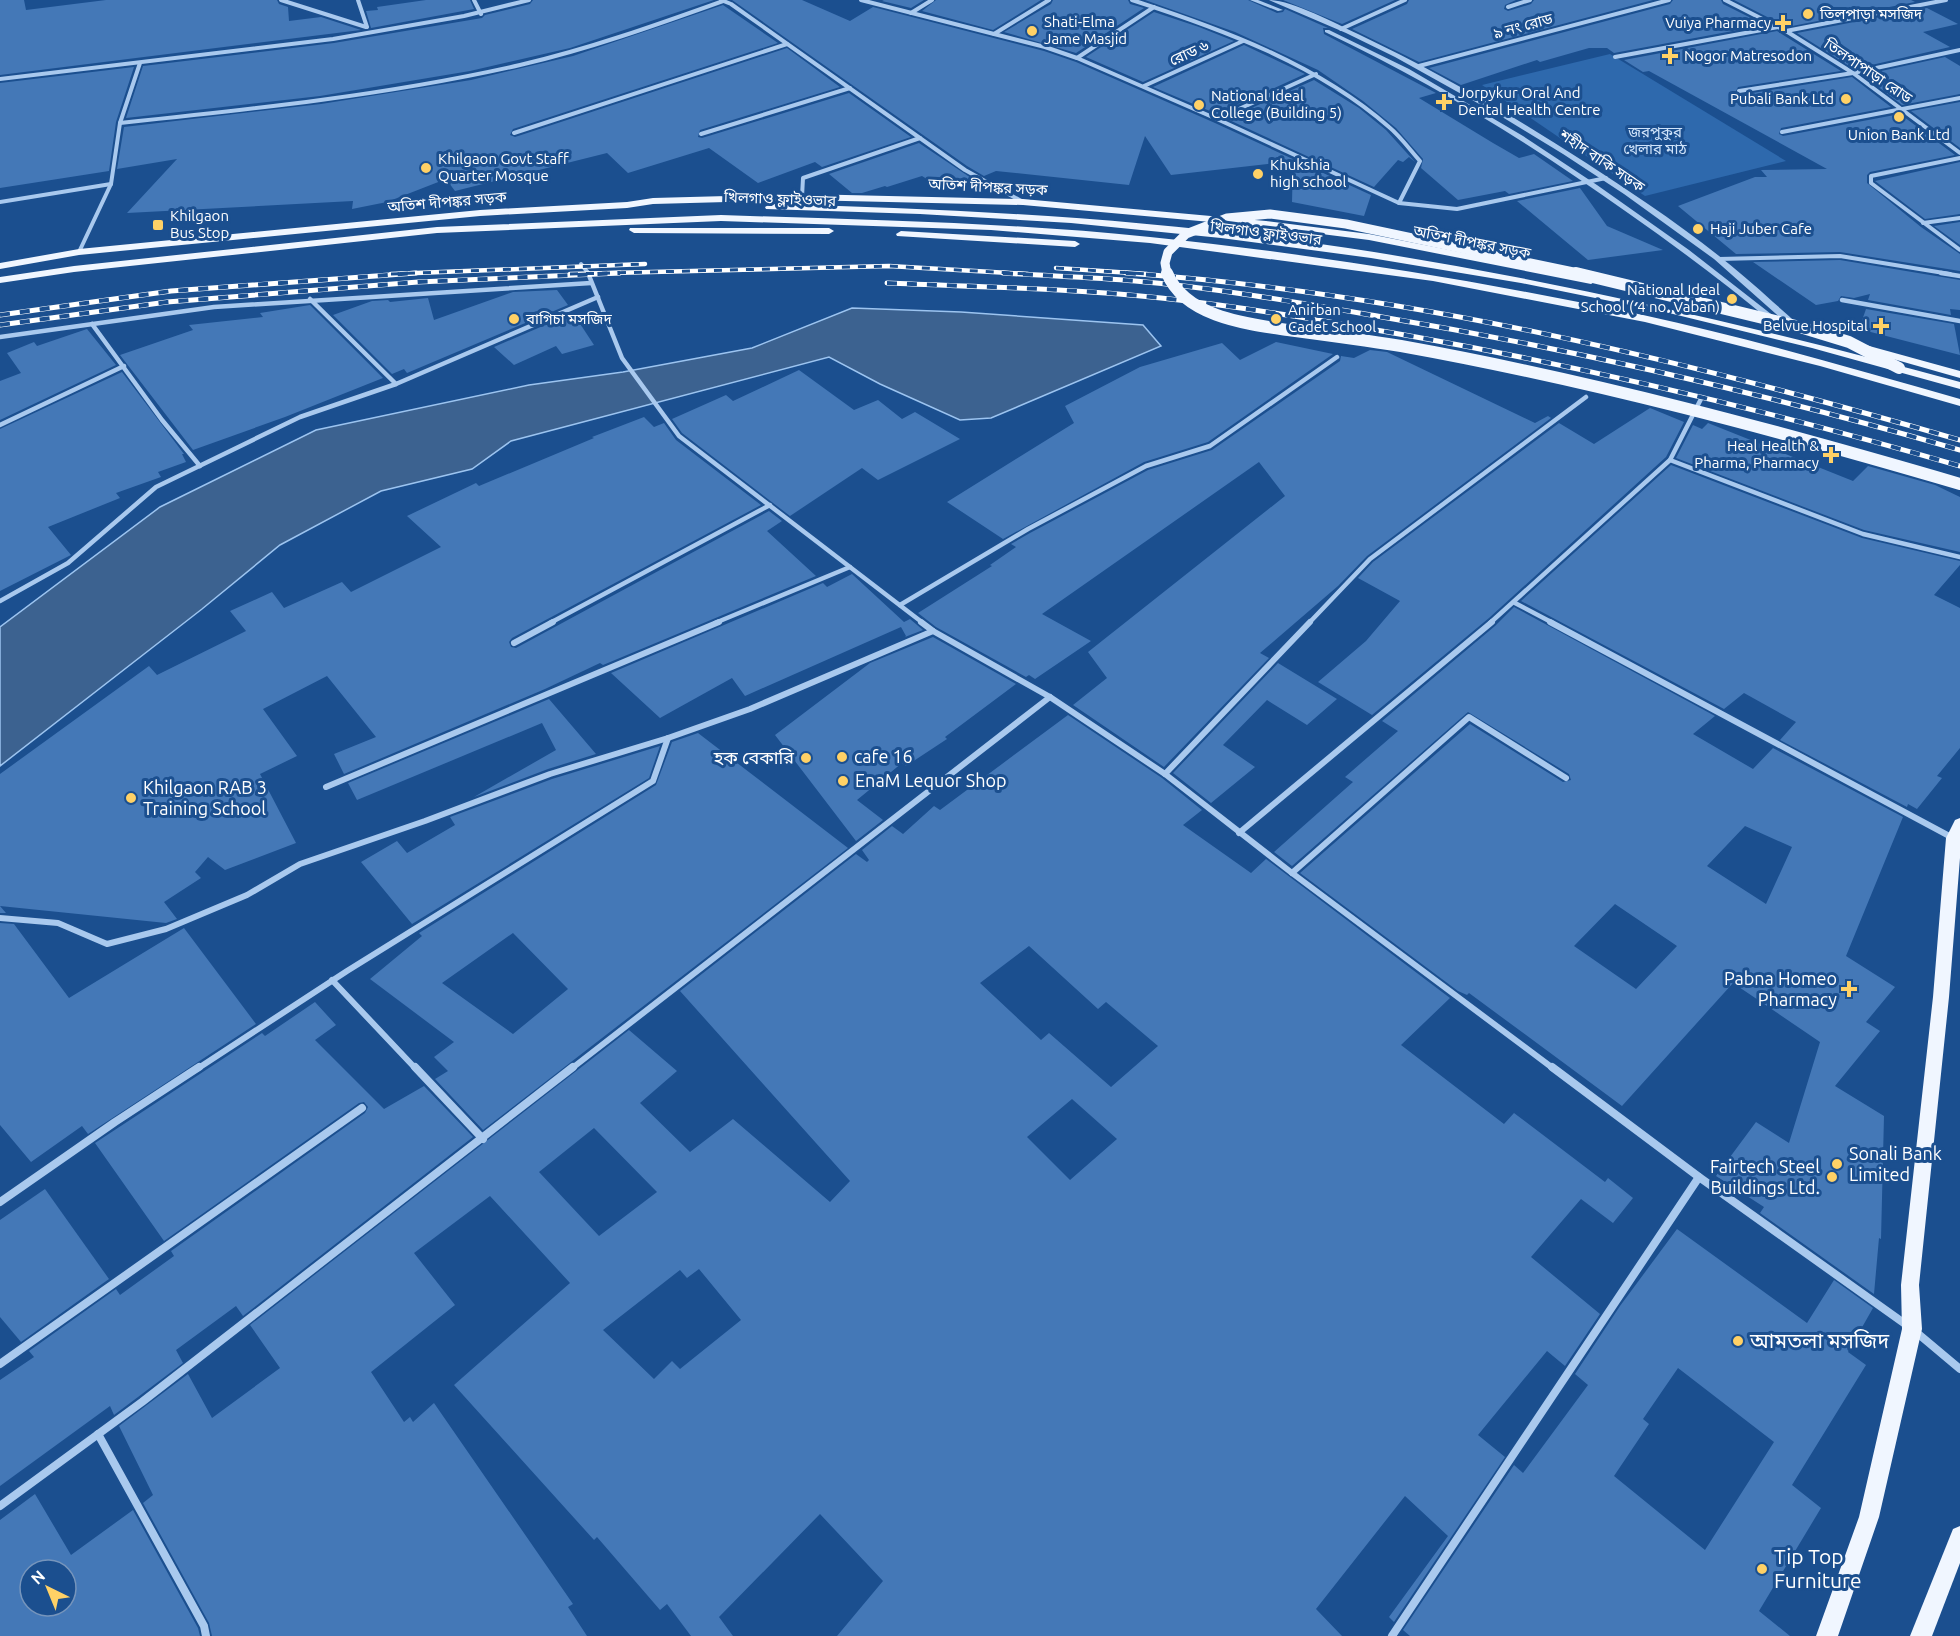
<svg xmlns="http://www.w3.org/2000/svg" width="1960" height="1636" viewBox="0 0 1960 1636" font-family="Ubuntu,'Noto Sans Bengali',sans-serif">
  <rect width="100%" height="100%" fill="#1b4f8f"/>
  <path fill="#2e69ad" d="M1610 54 1786 161 1645 196 1482 85Z"/>
  <path fill="#3c6290" stroke="#9cc4f0" stroke-width="1.5" d="M852 308 961 312 1143 325 1161 346 991 418 960 420 880 384 829 357 511 441 472 469 381 491 280 545 202 609 0 766V627L160 507 316 430 529 385 623 372 752 348Z"/>
  <g fill="#4478b7" fill-rule="evenodd">
    <path d="M0 0H24L26 10 106 0H277L279 4 288 7 289 21 321 17 361 30 0 75Z"/>
    <path d="M426 0H470L474 9 371 28 366 11 378 10 377 7Z"/>
    <path d="M533 0H714L570 48 470 71 320 96 126 118 143 66 334 43 482 18 485 15 530 4Z"/>
    <path d="M732 0H802L850 21 873 7 1044 51 1076 62 1215 123 1371 195 1364 216 1292 202 1293 161 1171 175 1145 136 1129 185 996 171 984 176 967 166Z"/>
    <path d="M884 0H924L911 8 882 1Z"/>
    <path d="M936 0H1041L993 30 922 11Z"/>
    <path d="M1053 0H1128L1130 4 1144 8 1076 53 1004 32 1051 4Z"/>
    <path d="M1145 0H1248L1277 13 1283 12 1285 9 1328 28H1323L1324 34 1436 93 1419 98 1493 143 1519 158 1534 154 1573 181 1509 194 1505 191 1458 200 1421 168 1423 159 1396 128 1363 101 1318 70 1235 32Z"/>
    <path d="M1283 0H1395L1342 24Z"/>
    <path d="M1409 0H1516L1505 5 1504 9 1508 11 1531 4 1534 0H1653L1419 62 1352 29 1407 4Z"/>
    <path d="M1673 0H1721L1723 4 1765 25 1614 53 1607 48H1589L1540 62 1537 60 1461 85 1429 68 1670 4Z"/>
    <path d="M1734 0H1911L1915 2 1787 27Z"/>
    <path d="M723 5 778 43 513 129 510 135 515 137 787 48 840 87 700 130 698 137 702 138 849 93 911 137 822 167 815 162 758 183 709 148 628 173 607 153 455 191 446 179 387 202 352 209 353 201 127 213 177 159 117 169 124 127 321 104 471 80 573 56Z"/>
    <path d="M1927 8 1958 24 1923 32 1950 47 1854 69 1797 33Z"/>
    <path d="M1154 12 1199 27 1234 41 1143 82 1086 57Z"/>
    <path d="M1777 31 1841 71 1738 87 1735 93 1740 95 1852 77 1891 107 1781 128 1779 134 1783 136 1900 114 1955 155 1870 172 1867 175V183L1921 227 1960 254V271L1840 252 1736 254 1678 206 1755 177H1767L1761 170 1827 169 1649 71 1643 72 1624 60Z"/>
    <path d="M1244 45 1305 74 1217 114 1153 87Z"/>
    <path d="M1945 57 1960 66V94L1902 105 1863 75Z"/>
    <path d="M134 67 116 122 109 171 0 188V83Z"/>
    <path d="M1314 80 1359 108 1386 130 1415 162 1409 157 1403 162 1398 160 1374 187 1227 119Z"/>
    <path d="M1960 102V148L1911 111Z"/>
    <path d="M919 143 974 180 946 191 922 176 887 187 885 186 862 193H852L829 174Z"/>
    <path d="M1960 162V214L1925 219 1875 181Z"/>
    <path d="M1580 188 1607 226 1663 250 1588 260 1517 201Z"/>
    <path d="M1960 222V245L1934 226Z"/>
    <path d="M1840 260 1960 280V310L1950 309 1951 315 1868 300 1870 294 1854 298 1841 296 1838 301 1816 305 1753 262Z"/>
    <path d="M557 290 568 305 407 373 404 369 392 374 333 315 372 301 388 300 390 302 428 298 434 320 513 292Z"/>
    <path d="M310 305 383 378 285 417 193 450 120 355 193 330 189 325 263 317 260 313Z"/>
    <path d="M1866 309 1954 324 1960 355 1859 329Z"/>
    <path d="M573 313 594 345 562 354 556 346 514 365 494 347Z"/>
    <path d="M87 329 116 365 0 420V381L21 373 7 353 34 342 37 346Z"/>
    <path d="M1276 342 1333 354 1208 442 1144 462 1003 539 947 502 1074 423 1065 406 1140 367 1222 343 1240 360Z"/>
    <path d="M1370 350 1387 352 1535 423 1548 416 1551 418 1367 556 1338 586 1260 653 1269 658 1164 767 1073 705 1107 678 1088 652 1285 496 1259 462 1042 614 1091 641 1035 679 1029 675 1026 677 936 627 918 613 992 566 990 565 1016 547 1011 544 1030 533 1148 470 1212 450 1340 361 1341 356 1354 358Z"/>
    <path d="M799 370 854 410 878 400 902 419 915 412 960 439 878 480 862 468 790 516 682 433 672 419 726 395 733 401Z"/>
    <path d="M122 372 184 454H182L186 462 158 472 161 477 116 493 120 498 48 527 71 555 0 591V429Z"/>
    <path d="M1650 408 1684 422 1666 457 1489 618 1372 715 1318 682 1366 641 1400 601 1358 578 1373 562 1559 423 1594 444Z"/>
    <path d="M644 417 654 427 664 423 676 440 761 505 512 638 509 642 511 647 516 648 769 511 782 521 767 531 816 576 603 665 600 663 545 689 344 774 334 754 376 737 327 676 263 709 297 756 260 774 296 843 225 870 208 857 195 872 201 878 164 902 177 919 166 923 0 906 6 913H0V774L149 666 157 675 246 631 230 611 272 592 284 608 342 582 351 592 441 547 407 516 476 483 479 486 594 438 592 437Z"/>
    <path d="M1708 423 1853 481 1868 466 1935 485 1960 497V552L1864 530 1676 458 1693 425 1702 429Z"/>
    <path d="M1671 465 1862 538 1960 561V565L1934 595 1960 608V748L1937 776 1942 778 1917 809 1908 804 1907 807 1780 740 1796 722 1744 693 1724 709 1521 601Z"/>
    <path d="M852 574 904 622 910 619 923 630 905 637 906 636 901 627 745 696 732 678 660 718 611 673 823 583 827 587Z"/>
    <path d="M1514 607 1715 716 1693 734 1753 769 1773 748 1903 817 1846 956 1895 987 1866 1022 1880 1031 1835 1086 1884 1116 1881 1239 1879 1238 1874 1294 1760 1213 1764 1207 1716 1176 1756 1122 1789 1143 1820 1042 1733 983 1622 1106 1469 993 1467 995 1458 991 1300 873 1470 724 1563 782 1571 780 1569 774 1468 712 1292 866 1274 852 1353 782 1345 777 1398 731 1382 721 1495 626ZM1745 826 1792 847 1766 904 1707 866ZM1615 904 1677 946 1636 989 1574 946Z"/>
    <path d="M933 637 1016 684 945 737 947 739 906 766 902 763 857 800 883 820 856 841 775 735 870 663Z"/>
    <path d="M1278 663 1337 699 1307 725 1267 700 1223 745 1255 767 1211 803 1173 773Z"/>
    <path d="M549 699 596 754 548 769 474 797 556 750 542 723 357 800 348 783Z"/>
    <path d="M1068 715 1162 778 1202 810 1183 825 1251 873 1266 859 1450 998 1401 1045 1504 1124 1514 1113 1605 1182 1608 1178 1633 1198 1613 1223 1581 1199 1531 1257 1600 1314 1565 1366 1547 1351 1478 1435 1505 1457 1394 1622 1389 1617 1448 1536 1405 1496 1316 1609 1342 1636H837L883 1581 820 1514 719 1617 733 1636H691L667 1604 660 1610 597 1537 594 1540 454 1385 570 1283 490 1196 414 1253 455 1305 371 1372 404 1422 410 1417 413 1422 434 1403 573 1604 568 1607 587 1636H212L209 1623 143 1503 153 1495 119 1426 188 1374 212 1418 280 1368 250 1325 629 1030 677 1071 640 1103 690 1152 733 1119 830 1202 850 1181 680 991 856 854 867 862 869 860 862 850 892 826 903 834 934 806 940 810ZM1029 946 1098 1009 1106 1002 1158 1046 1111 1087 1049 1033 1041 1040 980 983ZM1072 1099 1117 1139 1070 1180 1027 1137ZM594 1128 657 1192 599 1236 539 1172ZM699 1269 741 1320 680 1369 672 1361 654 1379 603 1330 680 1270 687 1278Z"/>
    <path d="M698 733 848 848 483 1130 435 1079 448 1071 434 1057 454 1042 370 979 422 936 419 933 656 785 672 742ZM513 933 568 989 513 1034 442 983Z"/>
    <path d="M660 746 649 778 412 924 361 862 397 841 407 853 455 825 450 817 552 779Z"/>
    <path d="M0 923 14 924 69 998 184 928 256 1024 88 1134 82 1126 31 1162 0 1125Z"/>
    <path d="M315 1002 336 1025 315 1040 384 1109 424 1086 473 1137 243 1316 236 1306 176 1350 183 1363 138 1397 114 1415 110 1406 0 1486V1380L34 1357 29 1351 116 1289 120 1295 174 1256 171 1251 365 1113 368 1107 364 1102 359 1103 164 1241 95 1143 262 1033 265 1036Z"/>
    <path d="M45 1189 109 1279 21 1342 0 1317V1220Z"/>
    <path d="M1677 1229 1807 1323 1834 1280 1873 1308 1848 1352 1866 1365 1792 1485 1821 1508 1759 1611 1790 1636H1410L1403 1630 1514 1465 1523 1473 1588 1385 1575 1374 1620 1306ZM1678 1368 1774 1442 1705 1550 1614 1476 1649 1424 1643 1419Z"/>
    <path d="M35 1494 71 1555 133 1510 198 1628 200 1636H0V1520ZM30 1570H66V1606H30Z"/>
  </g>
  <g fill="none" stroke-linecap="round" stroke-linejoin="round">
    <g stroke="#a9c9ee" stroke-width="4">
      <path d="M281 0 366 27"/>
      <path d="M358 0 367 27"/>
      <path d="M474 0 481 14"/>
      <path d="M721 0 731 4 965 170 1023 202"/>
      <path d="M861 0 1045 47 1077 58 1217 119 1399 203 1457 209 1606 178"/>
      <path d="M1132 0C1222 29 1317 64 1389 127 1401 137 1410 150 1420 161L1399 203"/>
      <path d="M1725 0 1786 31 1853 73 1960 153"/>
      <path d="M1508 7 1530 0"/>
      <path d="M911 13 932 0"/>
      <path d="M1341 29 1405 0"/>
      <path d="M1786 31 1946 0"/>
      <path d="M994 34 1049 0"/>
      <path d="M1615 57 1778 27"/>
      <path d="M1077 58 1154 7"/>
      <path d="M1419 66 1669 0"/>
      <path d="M0 79 333 39 464 16 529 0"/>
      <path d="M1144 86 1243 41"/>
      <path d="M1739 91 1853 73 1960 50"/>
      <path d="M1217 119 1316 74"/>
      <path d="M120 123C254 109 388 95 520 65 589 49 656 25 723 1"/>
      <path d="M1782 132 1960 98"/>
      <path d="M514 133 787 44"/>
      <path d="M701 134 850 88"/>
      <path d="M1960 158 1871 176V183L1960 250"/>
      <path d="M802 197 803 178 920 138"/>
      <path d="M0 202 111 184"/>
      <path d="M1923 223 1960 218"/>
      <path d="M79 252 111 184 120 123 140 63"/>
      <path d="M1719 259 1840 256 1950 274"/>
      <path d="M581 264 589 274"/>
    </g>
    <g stroke="#a9c9ee" stroke-width="4.5">
      <path d="M588 273 622 358 679 436 923 623"/>
      <path d="M1941 273 1960 276"/>
      <path d="M310 299 396 384"/>
      <path d="M1842 300 1960 321"/>
      <path d="M92 324 162 420 200 466"/>
      <path d="M0 337 214 307 591 283"/>
      <path d="M0 425 124 366"/>
      <path d="M1670 460 1863 534 1960 557"/>
      <path d="M0 601 68 563 156 487 300 417 396 384 598 297"/>
      <path d="M1515 603 1553 623"/>
      <path d="M900 605 1028 529 1146 466 1210 446 1337 357"/>
      <path d="M550 623 770 505"/>
      <path d="M715 623 850 567"/>
      <path d="M1309 623 1370 559 1586 397"/>
      <path d="M1490 623 1670 460 1702 397"/>
    </g>
    <g stroke="#a9c9ee" stroke-width="6">
      <path d="M921 622 933 631 1050 697 1165 774 1292 873 1554 1069"/>
      <path d="M1550 622 1953 838"/>
      <path d="M514 643 553 622"/>
      <path d="M1165 774 1310 622"/>
      <path d="M326 787 719 622"/>
      <path d="M1239 833 1492 622"/>
      <path d="M1292 873 1469 717 1566 778"/>
      <path d="M0 918 58 923 107 944 166 929 247 895 300 864 425 821 550 774 668 738 750 709 933 631"/>
      <path d="M332 980 416 1069"/>
      <path d="M197 1069 347 971 653 781 668 738"/>
      <path d="M571 1069 1050 697"/>
    </g>
    <g stroke="#a9c9ee" stroke-width="8">
      <path d="M415 1067 483 1139"/>
      <path d="M1552 1067 1699 1177 1908 1326"/>
      <path d="M0 1202 115 1122 199 1067"/>
      <path d="M1916 1332 1960 1369"/>
      <path d="M0 1364 362 1108"/>
      <path d="M98 1434 204 1626 206 1636"/>
      <path d="M0 1506 142 1402 573 1067"/>
      <path d="M1392 1636 1699 1177"/>
    </g>
    <g fill="#a9c9ee" fill-rule="evenodd">
      <path d="M1250 0H1258L1283 10 1278 11Z"/>
      <path d="M1269 0C1292 0 1336 24 1358 34 1459 82 1556 141 1648 204 1692 234 1734 266 1773 302 1782 310 1792 318 1800 327L1793 329 1714 259 1624 194 1563 154 1499 115 1395 57 1346 33Z"/>
      <path d="M1325 30H1329L1409 69 1523 136 1597 185 1689 250 1780 321 1773 323C1726 284 1678 248 1628 213 1532 145 1433 83 1325 32Z"/>
    </g>
    <g fill="#f0f6ff" fill-rule="evenodd">
      <path d="M802 194 1023 199 1266 221 1369 234 1591 278 1596 281 1591 284 1369 240 1266 227 1023 205 802 200 653 204 627 208 480 216 79 255 0 269V263L79 249 480 210 627 202 653 198Z"/>
      <path d="M770 204C972 209 1174 220 1374 252 1573 284 1767 329 1960 382V389L1812 348 1669 313 1521 283 1371 258 1221 238 1071 223 920 214 766 209 765 207Z"/>
      <path d="M721 215C864 220 1007 222 1150 237 1315 254 1480 281 1643 315 1749 338 1855 369 1960 399V406L1820 366 1645 322 1433 281 1150 243 991 230 721 221 437 233 74 272 0 283V277L74 266 437 227Z"/>
      <path d="M630 228H829L834 231 829 234 634 233 629 230Z"/>
      <path d="M901 231 1075 241 1080 244 1075 247 897 236 896 234Z"/>
      <path d="M1862 344 1960 371V378L1858 349V345Z"/>
      <path d="M1960 818V858L1949 997 1919 1285 1922 1329 1879 1517 1838 1636H1816L1859 1517 1902 1329 1901 1285 1933 997 1946 838 1955 820Z"/>
      <path d="M1960 1526V1563L1932 1636H1910L1953 1529Z"/>
    </g>
    <g stroke="#fff" stroke-width="4.5">
      <g id="rail-far1">
        <path d="M1056 268 1147 274"/>
        <path d="M391 274 645 264"/>
        <path d="M570 274 889 266 1028 274"/>
      </g>
    </g>
    <g stroke="#fff" stroke-width="5">
      <g id="rail">
        <path d="M1003 273C1047 276 1091 277 1135 281 1218 288 1301 303 1382 317 1578 350 1770 395 1960 450"/>
        <path d="M1126 273C1410 293 1687 361 1960 440"/>
        <path d="M887 283C978 287 1070 288 1161 298 1246 307 1331 322 1416 337 1599 370 1781 414 1960 466"/>
        <path d="M0 315 171 291 416 273"/>
        <path d="M0 325 167 302 418 282 620 273"/>
      </g>
    </g>
    <use href="#rail-far1" stroke="#1b4f8f" stroke-width="3" stroke-dasharray="8" stroke-linecap="butt"/>
    <use href="#rail" stroke="#1b4f8f" stroke-width="4" stroke-dasharray="10" stroke-linecap="butt"/>
    <path stroke="#f0f6ff" stroke-width="9" d="M1167 274 1165 263 1168 252 1186 234 1227 218 1270 214 1346 224 1583 274"/>
    <g stroke="#f0f6ff" stroke-width="12">
      <path d="M1167 273C1185 317 1247 324 1288 330 1326 335 1363 340 1401 346 1590 380 1776 430 1960 484"/>
      <path d="M1576 273 1800 327 1849 342 1899 368"/>
    </g>
  </g>
  <g fill="#ffd166" stroke="#1b4f8f" stroke-width="2">
    <circle cx="1808" cy="14" r="6"/>
    <path d="M1780 14h6v6h6v6h-6v6h-6v-6h-6v-6h6z"/>
    <circle cx="1032" cy="31" r="6"/>
    <path d="M1667 47h6v6h6v6h-6v6h-6v-6h-6v-6h6z"/>
    <circle cx="1846" cy="99" r="6"/>
    <path d="M1441 93h6v6h6v6h-6v6h-6v-6h-6v-6h6z"/>
    <circle cx="1199" cy="105" r="6"/>
    <circle cx="1899" cy="117" r="6"/>
    <circle cx="426" cy="168" r="6"/>
    <circle cx="1258" cy="174" r="6"/>
    <rect x="152" y="219" width="12" height="12" rx="3"/>
    <circle cx="1698" cy="229" r="6"/>
    <circle cx="1732" cy="299" r="6"/>
    <circle cx="514" cy="319" r="6"/>
    <circle cx="1276" cy="319" r="6"/>
    <path d="M1878 317h6v6h6v6h-6v6h-6v-6h-6v-6h6z"/>
    <path d="M1828 446h6v6h6v6h-6v6h-6v-6h-6v-6h6z"/>
    <circle cx="842" cy="757" r="6"/>
    <circle cx="806" cy="758" r="6"/>
    <circle cx="843" cy="781" r="6"/>
    <circle cx="131" cy="798" r="6"/>
    <path d="M1846 980h6v6h6v6h-6v6h-6v-6h-6v-6h6z"/>
    <circle cx="1837" cy="1164" r="6"/>
    <circle cx="1832" cy="1177" r="6"/>
    <circle cx="1738" cy="1341" r="6"/>
    <circle cx="1762" cy="1569" r="6"/>
  </g>
  <g text-anchor="middle" stroke-width="6" stroke-linejoin="round" paint-order="stroke">
    <g font-size="15" fill="#fff" stroke="#1b4f8f" text-anchor="start">
      <text x="1820" y="19">তিলপাড়া মসজিদ</text>
      <text x="1044" y="27">Shati-Elma<tspan x="1044" dy="17">Jame Masjid</tspan></text>
      <text x="1771" y="28" text-anchor="end">Vuiya Pharmacy</text>
      <text x="1684" y="61">Nogor Matresodon</text>
      <text x="1458" y="98">Jorpykur Oral And<tspan x="1458" dy="17">Dental Health Centre</tspan></text>
      <text x="1211" y="101">National Ideal<tspan x="1211" dy="17">College (Building 5)</tspan></text>
      <text x="1834" y="104" text-anchor="end">Pubali Bank Ltd</text>
      <text x="1899" y="140" text-anchor="middle">Union Bank Ltd</text>
      <text x="438" y="164">Khilgaon Govt Staff<tspan x="438" dy="17">Quarter Mosque</tspan></text>
      <text x="1270" y="170">Khukshia<tspan x="1270" dy="17">high school</tspan></text>
      <text x="170" y="221">Khilgaon<tspan x="170" dy="17">Bus Stop</tspan></text>
      <text x="1710" y="234">Haji Juber Cafe</text>
      <text x="1720" y="295" text-anchor="end">National Ideal<tspan x="1720" dy="17">School ( 4 no. Vaban)</tspan></text>
      <text x="1288" y="315">Anirban<tspan x="1288" dy="17">Cadet School</tspan></text>
      <text x="526" y="324">বাগিচা মসজিদ</text>
      <text x="1868" y="331" text-anchor="end">Belvue Hospital</text>
      <text x="1819" y="451" text-anchor="end">Heal Health &amp;<tspan x="1819" dy="17">Pharma, Pharmacy</tspan></text>
    </g>
    <g font-size="15" fill="#fff" stroke="#1b4f8f">
      <text transform="translate(1523 26) rotate(-15)" y="5">৯ নং রোড</text>
      <text transform="translate(1189 53) rotate(-24)" y="5">রোড ৬</text>
      <text transform="translate(1868 71) rotate(34)" y="5">তিলপাপাড়া রোড</text>
      <text transform="translate(1602 161) rotate(34)" y="5">শহীদ বাকি সড়ক</text>
      <text transform="translate(988 187) rotate(3)" y="5">অতিশ দীপঙ্কর সড়ক</text>
      <text transform="translate(780 199) rotate(2)" y="5">খিলগাও ফ্লাইওভার</text>
      <text transform="translate(447 202) rotate(-5)" y="5">অতিশ দীপঙ্কর সড়ক</text>
      <text transform="translate(1266 233) rotate(7)" y="5">খিলগাও ফ্লাইওভার</text>
      <text transform="translate(1472 242) rotate(11)" y="5">অতিশ দীপঙ্কর সড়ক</text>
    </g>
    <g font-size="15" fill="#cfe3fa" stroke="#1b4f8f">
      <text x="1655" y="137">জরপুকুর<tspan x="1655" dy="17">খেলার মাঠ</tspan></text>
    </g>
    <g font-size="18" fill="#fff" stroke="#1b4f8f" text-anchor="start">
      <text x="854" y="763">cafe 16</text>
      <text x="794" y="764" text-anchor="end">হক বেকারি</text>
      <text x="855" y="787">EnaM Lequor Shop</text>
      <text x="143" y="794">Khilgaon RAB 3<tspan x="143" dy="21">Training School</tspan></text>
      <text x="1837" y="985" text-anchor="end">Pabna Homeo<tspan x="1837" dy="21">Pharmacy</tspan></text>
      <text x="1849" y="1160">Sonali Bank<tspan x="1849" dy="21">Limited</tspan></text>
      <text x="1820" y="1173" text-anchor="end">Fairtech Steel<tspan x="1820" dy="21">Buildings Ltd.</tspan></text>
    </g>
    <g font-size="21" fill="#fff" stroke="#1b4f8f" text-anchor="start">
      <text x="1750" y="1348">আমতলা মসজিদ</text>
      <text x="1774" y="1564">Tip Top<tspan x="1774" dy="24">Furniture</tspan></text>
    </g>
  </g>
  <g transform="translate(48 1588) rotate(317)"><circle r="28" fill="#1b4f8f" stroke="#7695bc" stroke-width="1.5"/>
  <path d="M0-4.5L10 22L0 15L-10 22Z" fill="#ffd166"/>
  <text y="-9" font-size="16" font-weight="bold" text-anchor="middle" fill="#ffffff">N</text>
  </g>
</svg>
